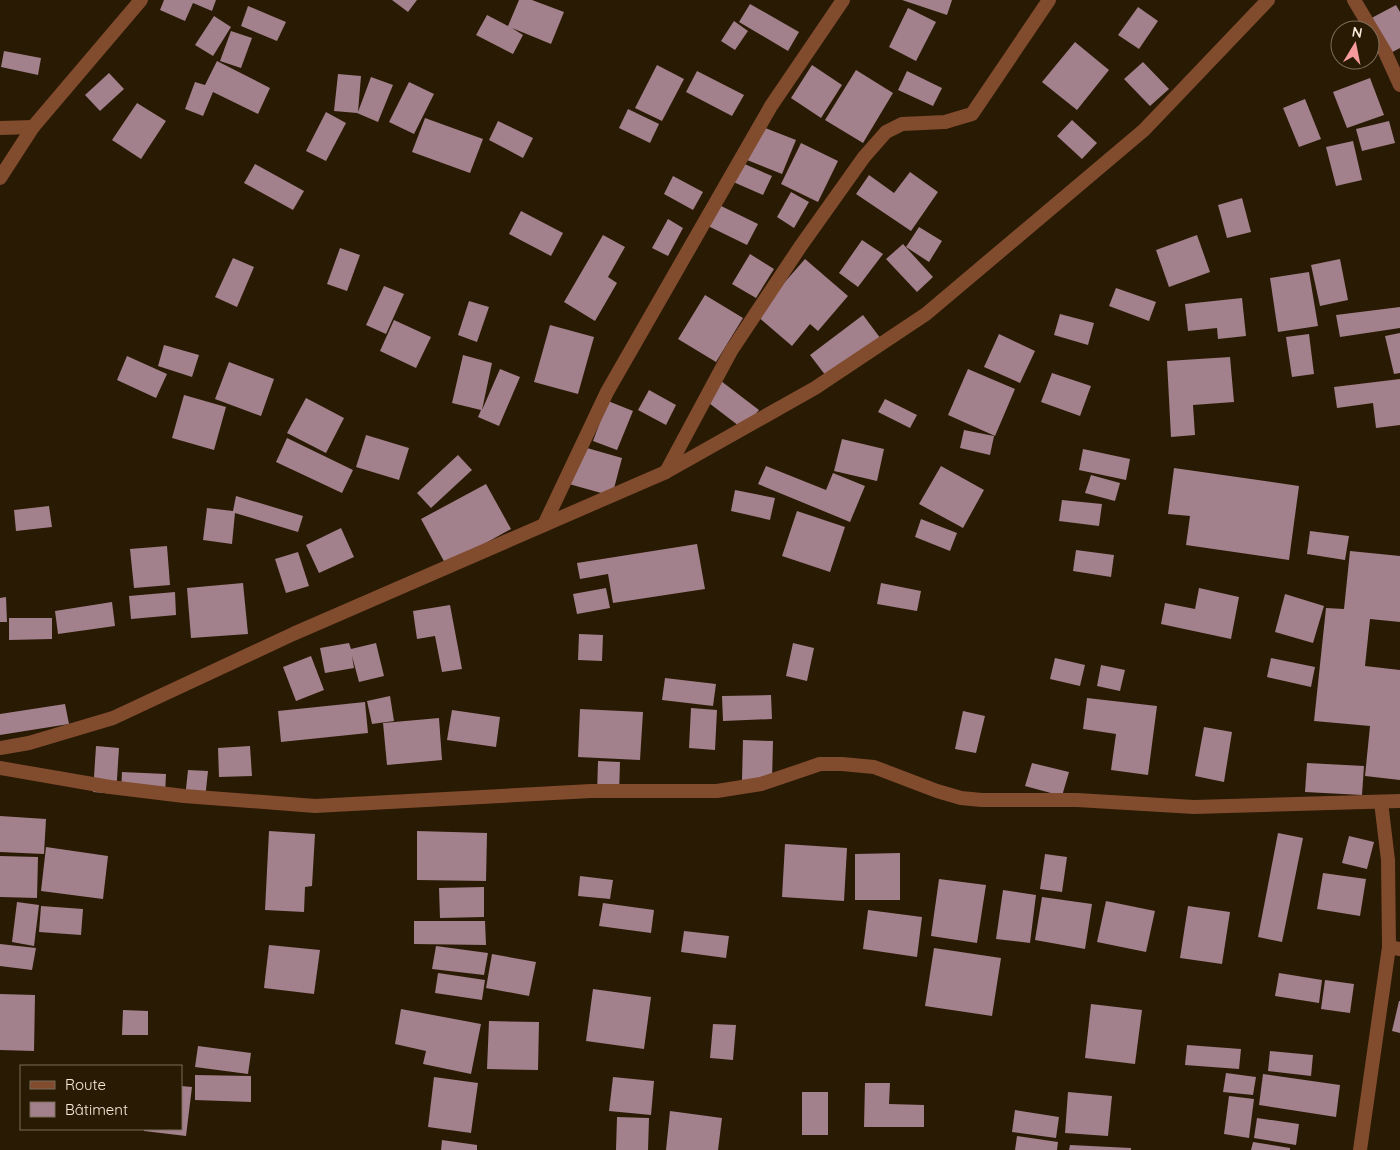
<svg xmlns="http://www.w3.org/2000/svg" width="1400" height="1150" viewBox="0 0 1400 1150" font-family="Quicksand,sans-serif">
  <rect width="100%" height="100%" fill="#291a03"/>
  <g fill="#a2808c">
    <path d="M164 0H216L212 11 193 3 185 21 160 10Z"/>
    <path d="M392 0H417L408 12Z"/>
    <path d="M519 0H532L564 12 551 44 512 28 523 35 513 54 476 35 487 15 508 26Z"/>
    <path d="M902 0H952L947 15Z"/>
    <path d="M750 4 799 32 788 51 739 22Z"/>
    <path d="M1396 5 1400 12V48L1383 57 1364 22Z"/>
    <path d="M248 6 286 22 277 41 241 26Z"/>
    <path d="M1138 7 1158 21 1139 49 1118 35Z"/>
    <path d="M908 8 936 22 916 61 889 47Z"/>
    <path d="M214 16 231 27 213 56 195 45Z"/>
    <path d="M734 21 748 31 735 50 721 41Z"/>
    <path d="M231 31 252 38 241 68 220 61Z"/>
    <path d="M1075 42 1109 70 1077 110 1042 82Z"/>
    <path d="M4 51 41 58 38 75 1 67Z"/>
    <path d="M217 61 270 88 258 114 213 92 203 116 185 109 195 82 205 85Z"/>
    <path d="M1143 62 1169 89 1150 106 1124 79Z"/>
    <path d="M657 65 684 79 662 121 635 108Z"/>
    <path d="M812 65 842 85 821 118 791 98Z"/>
    <path d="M856 70 893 93 863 143 825 120Z"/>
    <path d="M697 71 744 95 732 116 686 92Z"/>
    <path d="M907 71 942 88 933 106 898 90Z"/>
    <path d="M109 73 124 89 100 111 85 95Z"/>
    <path d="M338 74 361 76 358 112 371 77 393 85 378 122 357 113 334 111Z"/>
    <path d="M1370 78 1384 115 1347 128 1333 92Z"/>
    <path d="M409 82 434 94 414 134 389 122Z"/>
    <path d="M1305 99 1321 139 1299 147 1283 108Z"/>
    <path d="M137 103 166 121 141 159 112 140Z"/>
    <path d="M628 109 659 124 650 143 619 128Z"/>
    <path d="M326 112 346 123 326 161 306 151Z"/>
    <path d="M425 118 483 139 470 173 412 152Z"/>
    <path d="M1072 120 1097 143 1082 159 1057 136Z"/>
    <path d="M498 121 533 138 523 158 489 140Z"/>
    <path d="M1389 121 1395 143 1362 151 1356 129Z"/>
    <path d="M760 126 796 140 782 174 747 160Z"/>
    <path d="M1353 141 1362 180 1336 186 1326 147Z"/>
    <path d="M801 143 838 161 818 202 781 184Z"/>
    <path d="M740 162 772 176 763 195 731 181Z"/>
    <path d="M255 164 304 191 293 210 244 183Z"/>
    <path d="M910 172 938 192 911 231 856 194 869 175 894 193Z"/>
    <path d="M673 176 703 192 693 210 664 194Z"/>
    <path d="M791 192 809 202 794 228 777 217Z"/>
    <path d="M1242 198 1251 232 1227 238 1218 205Z"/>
    <path d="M717 204 758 224 747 245 706 225Z"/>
    <path d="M521 211 563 233 551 256 509 234Z"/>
    <path d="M668 219 683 228 668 256 652 248Z"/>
    <path d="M919 227 942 241 929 262 906 247Z"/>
    <path d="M603 235 625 247 608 277 617 283 595 321 564 302Z"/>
    <path d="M1197 235 1210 272 1169 287 1156 250Z"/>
    <path d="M862 240 883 254 858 287 839 273Z"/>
    <path d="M903 244 933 277 917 292 886 259Z"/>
    <path d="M340 248 360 255 347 291 327 284Z"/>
    <path d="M750 254 774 269 756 298 732 284Z"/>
    <path d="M233 258 254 267 237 307 215 297Z"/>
    <path d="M805 259 848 296 818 331 810 324 792 346 756 315Z"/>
    <path d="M1340 259 1348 300 1320 306 1311 265Z"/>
    <path d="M1309 272 1318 326 1278 332 1270 278Z"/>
    <path d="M384 286 404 294 386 334 366 325Z"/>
    <path d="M1116 288 1156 302 1149 321 1109 306Z"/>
    <path d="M705 295 743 318 716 362 678 339Z"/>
    <path d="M1242 298 1246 336 1218 339 1217 328 1188 331 1185 304Z"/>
    <path d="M469 301 489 307 477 342 458 335Z"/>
    <path d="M1400 307V328L1340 337 1336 315Z"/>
    <path d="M1060 314 1094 323 1088 345 1054 335Z"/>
    <path d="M863 315 881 339 829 380 810 355Z"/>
    <path d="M394 320 431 337 416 368 380 351Z"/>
    <path d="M550 325 594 337 578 394 534 382Z"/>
    <path d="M1400 333V373L1394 374 1385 336Z"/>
    <path d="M999 334 1035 351 1020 383 984 367Z"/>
    <path d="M1309 334 1314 374 1292 377 1286 337Z"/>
    <path d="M164 345 199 355 192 377 158 366Z"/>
    <path d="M463 355 492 363 482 410 500 369 520 377 499 426 478 417 481 410 452 403Z"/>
    <path d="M127 356 167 374 156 398 117 380Z"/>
    <path d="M1230 357 1234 402 1193 405 1195 435 1171 437 1167 361Z"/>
    <path d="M229 362 274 379 261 416 215 399Z"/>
    <path d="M968 369 1015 389 995 436 948 415Z"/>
    <path d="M1052 373 1091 386 1080 416 1041 402Z"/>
    <path d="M1400 379V425L1376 428 1373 403 1337 408 1334 387Z"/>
    <path d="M721 381 759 410 743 429 705 400Z"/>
    <path d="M649 390 676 405 666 425 638 410Z"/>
    <path d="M184 395 226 407 214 450 172 438Z"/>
    <path d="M306 398 344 418 326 453 287 433Z"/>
    <path d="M885 399 917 415 910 428 878 412Z"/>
    <path d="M608 401 633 411 617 450 593 441Z"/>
    <path d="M964 430 994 436 990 455 960 448Z"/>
    <path d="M366 435 409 448 399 480 356 467Z"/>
    <path d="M287 438 353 470 342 493 276 462Z"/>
    <path d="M842 439 884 449 877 481 834 471Z"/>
    <path d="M580 446 622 458 612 496 569 484Z"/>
    <path d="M1083 449 1130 459 1126 480 1079 470Z"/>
    <path d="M458 455 472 470 431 508 417 493Z"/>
    <path d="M766 466 826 490 833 473 865 486 850 522 758 484Z"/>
    <path d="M941 466 984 490 963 528 919 504Z"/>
    <path d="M1174 468 1299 486 1289 560 1186 545 1190 516 1168 514Z"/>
    <path d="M1091 475 1120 483 1115 501 1085 493Z"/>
    <path d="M486 484 511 529 446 565 421 519Z"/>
    <path d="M735 490 775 498 770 520 731 511Z"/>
    <path d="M236 496 303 516 298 532 235 513 232 544 203 540 207 508 233 511Z"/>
    <path d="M1062 500 1102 504 1099 526 1059 521Z"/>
    <path d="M49 506 52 527 16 531 14 510Z"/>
    <path d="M797 511 845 527 830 572 782 556Z"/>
    <path d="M921 519 957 533 950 551 915 537Z"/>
    <path d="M341 528 354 557 319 573 306 545Z"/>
    <path d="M1310 531 1349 536 1345 560 1307 554Z"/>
    <path d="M697 544 705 589 613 603 608 574 580 579 577 563Z"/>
    <path d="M167 546 170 585 134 588 130 549Z"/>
    <path d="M1076 550 1114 555 1111 577 1073 571Z"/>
    <path d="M1350 551 1400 556V622L1370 619 1365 666 1400 670V780L1365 776 1370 726 1314 721 1326 608 1344 609Z"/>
    <path d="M298 552 309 586 286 593 275 559Z"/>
    <path d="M243 583 248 634 191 638 187 588Z"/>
    <path d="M881 583 921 591 917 611 877 604Z"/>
    <path d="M606 588 610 608 577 614 573 594Z"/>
    <path d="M1199 588 1239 597 1231 639 1161 624 1165 603 1195 609Z"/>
    <path d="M175 592 176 615 131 619 129 596Z"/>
    <path d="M1285 594 1324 606 1313 643 1275 632Z"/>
    <path d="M6 597 7 622H0V598Z"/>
    <path d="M112 602 115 626 58 634 55 611Z"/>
    <path d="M450 605 462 669 442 672 435 636 417 639 413 611Z"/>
    <path d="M9 618H52V639L9 640Z"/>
    <path d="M579 634 603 635 602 661 578 660Z"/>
    <path d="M349 643 351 649 376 643 384 676 359 682 352 656 354 668 325 673 320 648Z"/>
    <path d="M793 643 814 648 807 681 786 676Z"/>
    <path d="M311 656 324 690 296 701 283 667Z"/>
    <path d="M1055 658 1085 665 1080 686 1050 679Z"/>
    <path d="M1271 658 1315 667 1311 687 1267 677Z"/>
    <path d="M1101 665 1125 670 1120 691 1097 686Z"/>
    <path d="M665 678 716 684 713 706 662 700Z"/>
    <path d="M771 695 772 719 723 721 722 696Z"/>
    <path d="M390 696 394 721 372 724 367 701Z"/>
    <path d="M1087 698 1157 706 1148 775 1111 770 1116 734 1083 729Z"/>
    <path d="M365 702 368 733 281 742 278 711Z"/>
    <path d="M65 704 69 724 0 735V714Z"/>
    <path d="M691 708 717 710 715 750 689 748Z"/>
    <path d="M580 709 643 712 640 760 578 757Z"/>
    <path d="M452 710 500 717 496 747 447 740Z"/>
    <path d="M963 711 985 716 976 753 955 749Z"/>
    <path d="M439 718 442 760 387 765 383 723Z"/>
    <path d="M1204 727 1232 732 1224 782 1195 776Z"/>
    <path d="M743 740 773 741 772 781 742 780Z"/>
    <path d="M96 746 119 748 116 794 93 792Z"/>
    <path d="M250 746 252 776 219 777 218 748Z"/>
    <path d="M598 761 620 762 619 795H597Z"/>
    <path d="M1032 763 1069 772 1062 796 1025 786Z"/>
    <path d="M1307 763 1364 766 1362 795 1305 792Z"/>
    <path d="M188 770 208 771 205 799 185 798Z"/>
    <path d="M122 772 166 774 165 795 121 793Z"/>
    <path d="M0 816 46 819 44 854 0 852Z"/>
    <path d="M269 831 315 834 312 886 305 887 304 912 265 910Z"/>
    <path d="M417 831 487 833 486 881 417 880Z"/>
    <path d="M1278 833 1303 838 1282 942 1258 937Z"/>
    <path d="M1349 836 1374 842 1367 869 1342 863Z"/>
    <path d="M785 844 847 848 844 901 782 897Z"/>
    <path d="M46 847 108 856 103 899 41 891Z"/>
    <path d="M900 853V900H855V854Z"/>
    <path d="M1045 854 1067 857 1062 892 1040 889Z"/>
    <path d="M0 856 38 857 37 898 0 897Z"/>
    <path d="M1323 873 1366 879 1360 916 1317 909Z"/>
    <path d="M580 876 613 880 610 899 578 896Z"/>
    <path d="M939 879 986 885 977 943 931 936Z"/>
    <path d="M484 887V917L440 918 439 888Z"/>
    <path d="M1003 890 1036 895 1030 943 996 939Z"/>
    <path d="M1042 897 1092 904 1085 949 1035 940Z"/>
    <path d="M1106 901 1155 911 1146 952 1097 942Z"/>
    <path d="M17 902 39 905 34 946 12 942Z"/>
    <path d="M603 903 654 910 651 933 599 926Z"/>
    <path d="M41 906 83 909 81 935 39 932Z"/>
    <path d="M1188 906 1230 912 1222 964 1180 958Z"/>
    <path d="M868 910 922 917 917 957 863 949Z"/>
    <path d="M414 921H485L486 945 414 944Z"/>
    <path d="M684 931 729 936 726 958 681 952Z"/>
    <path d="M0 944 36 948 32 970 0 966Z"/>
    <path d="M269 945 320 950 314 994 264 988Z"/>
    <path d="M436 946 488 953 484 975 432 969Z"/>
    <path d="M934 948 1001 958 992 1016 925 1006Z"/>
    <path d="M492 954 536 962 529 996 486 988Z"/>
    <path d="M438 973 485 980 482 1000 435 993Z"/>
    <path d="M1279 973 1322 980 1319 1003 1275 996Z"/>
    <path d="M1325 980 1354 984 1350 1013 1321 1009Z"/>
    <path d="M593 989 651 997 644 1049 586 1041Z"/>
    <path d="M0 994 35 995 34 1051 0 1050Z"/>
    <path d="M1399 1001H1400V1033L1392 1031Z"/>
    <path d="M1091 1004 1142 1010 1135 1064 1085 1058Z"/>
    <path d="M401 1009 481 1024 471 1074 423 1064 426 1051 395 1044Z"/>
    <path d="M123 1010 148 1011V1035H122Z"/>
    <path d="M489 1021 539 1022 538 1070 487 1069Z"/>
    <path d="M713 1024 736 1025 733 1060 710 1058Z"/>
    <path d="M1187 1045 1241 1049 1239 1069 1185 1065Z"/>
    <path d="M198 1046 251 1053 248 1074 195 1067Z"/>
    <path d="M1270 1051 1313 1055 1311 1076 1268 1071Z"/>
    <path d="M1226 1073 1256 1077 1253 1095 1223 1092Z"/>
    <path d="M1263 1074 1340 1085 1336 1117 1259 1105Z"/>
    <path d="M195 1075 251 1076V1102L195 1100Z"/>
    <path d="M434 1077 478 1083 471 1133 428 1127Z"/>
    <path d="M613 1077 654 1081 651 1115 609 1111Z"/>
    <path d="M865 1083H890L889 1104 924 1105V1127H864Z"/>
    <path d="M181 1086 192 1087 186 1136 144 1131V1129H181Z"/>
    <rect x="802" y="1092" width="26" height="43"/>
    <path d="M1068 1092 1112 1096 1108 1136 1065 1133Z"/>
    <path d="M1229 1096 1254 1099 1249 1138 1224 1134Z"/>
    <path d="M1015 1110 1059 1117 1056 1138 1012 1132Z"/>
    <path d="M670 1111 722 1118 718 1150H666Z"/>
    <path d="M617 1117 649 1118 648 1150H616Z"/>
    <path d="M1257 1118 1299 1124 1296 1145 1254 1138Z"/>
    <path d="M1017 1136 1058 1142 1057 1150H1015Z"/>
    <path d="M442 1140 477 1145V1150H441Z"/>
    <path d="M1253 1142 1290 1148V1150H1251Z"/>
    <path d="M1070 1145 1131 1148V1150H1069Z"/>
  </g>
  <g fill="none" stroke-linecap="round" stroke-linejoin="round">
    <g stroke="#814b2e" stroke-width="14">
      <path d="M1354 0 1385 52 1400 85"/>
      <path d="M0 128 33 127"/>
      <path d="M0 178 33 127 141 0"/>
      <path d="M666 472 731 351 800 247 864 157 886 132 902 124 945 122 972 114 1049 0"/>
      <path d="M544 525 607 392 771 106 843 0"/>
      <path d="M0 748 29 743 113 718 293 634 666 472 815 388 926 314 1144 130 1268 0"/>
      <path d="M0 768 110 787 184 796 315 806 591 791H717L761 784 820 764H842L874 767 937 791 961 798 982 800H1077L1194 807 1400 801"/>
      <path d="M1381 802 1388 860 1389 947 1400 949"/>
      <path d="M1360 1150 1389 947"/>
    </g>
  </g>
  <rect x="20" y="1065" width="162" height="65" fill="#291a03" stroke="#7b6e5a"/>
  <rect x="30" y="1081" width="25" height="8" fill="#814b2e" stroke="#7b6e5a"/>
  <text x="65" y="1090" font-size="15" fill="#f6ebdd">Route</text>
  <rect x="30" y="1102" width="25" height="15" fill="#a2808c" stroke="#7b6e5a"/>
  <text x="65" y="1115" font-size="15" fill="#f6ebdd">Bâtiment</text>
  <g transform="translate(1355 45) rotate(10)"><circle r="24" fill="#291a03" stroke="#7b6e5a"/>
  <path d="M0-4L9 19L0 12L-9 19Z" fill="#f59b9b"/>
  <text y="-8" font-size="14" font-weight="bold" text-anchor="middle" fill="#f6ebdd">N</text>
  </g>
</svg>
